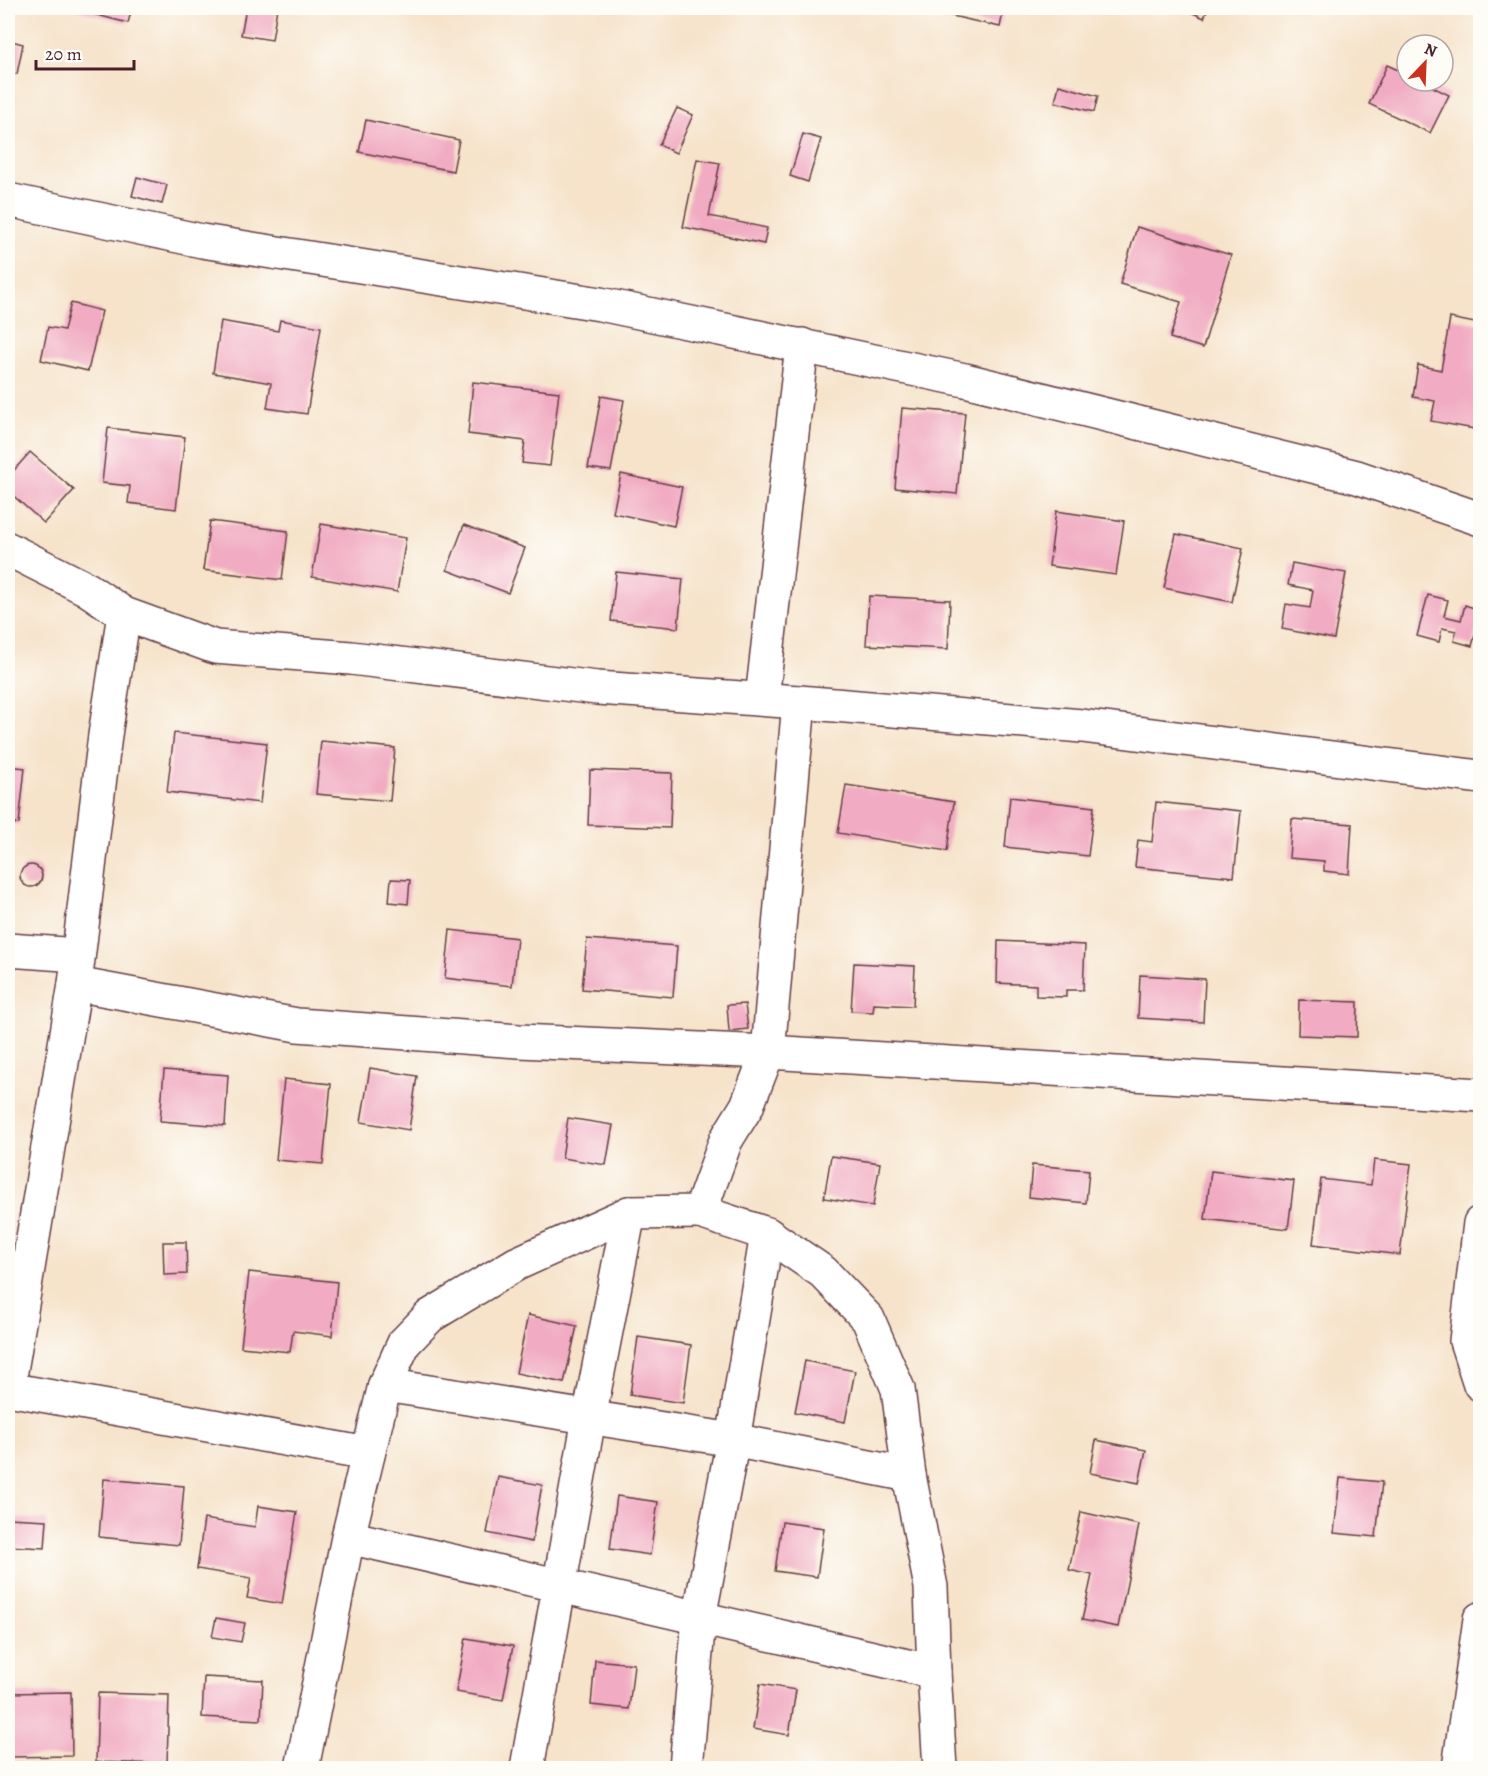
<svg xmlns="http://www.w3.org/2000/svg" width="1488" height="1776" viewBox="0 0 1488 1776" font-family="Alegreya,serif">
  <rect width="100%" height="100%" fill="#fdfcf7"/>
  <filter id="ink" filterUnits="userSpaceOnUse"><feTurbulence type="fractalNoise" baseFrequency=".0167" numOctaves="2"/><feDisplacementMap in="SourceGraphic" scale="12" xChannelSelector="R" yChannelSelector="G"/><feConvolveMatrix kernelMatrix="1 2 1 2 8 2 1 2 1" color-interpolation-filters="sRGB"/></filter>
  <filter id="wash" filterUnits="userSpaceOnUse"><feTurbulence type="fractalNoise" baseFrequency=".008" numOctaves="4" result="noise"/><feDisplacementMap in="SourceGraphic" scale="24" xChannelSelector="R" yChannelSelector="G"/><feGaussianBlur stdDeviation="1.35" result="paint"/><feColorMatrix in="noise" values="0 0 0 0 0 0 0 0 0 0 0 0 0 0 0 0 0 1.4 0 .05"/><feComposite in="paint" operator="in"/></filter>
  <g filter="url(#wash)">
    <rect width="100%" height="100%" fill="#f6e3ca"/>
    <g id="blocks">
      <g fill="#f1abc2">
        <path d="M70 8H132L128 23Z"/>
        <path d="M246 8H277L272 40 241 35Z"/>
        <path d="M936 8H1004L1000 27 935 12Z"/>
        <path d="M1182 8H1208L1204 18Z"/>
        <path d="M8 40 23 44 17 74 8 72Z"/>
        <path d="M1387 65 1407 74V81H1421L1449 95 1430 133 1369 104Z"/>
        <path d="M1059 85 1098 96 1094 112 1055 102Z"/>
        <path d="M677 108 693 115 676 153 659 145Z"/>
        <path d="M366 120 459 140 453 171 359 152Z"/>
        <path d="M803 134 821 139 808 182 790 176Z"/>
        <path d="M697 159 720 163 709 216 767 228 764 244 683 227Z"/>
        <path d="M137 177 167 185 162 204 132 196Z"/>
        <path d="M1137 227 1231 255 1203 348 1170 338 1181 302 1120 284Z"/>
        <path d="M71 303 102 311 88 371 41 360 48 327 64 330Z"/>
        <path d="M1450 318 1480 324V376L1477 396H1480V430L1431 421 1435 401 1413 397 1418 365 1441 370Z"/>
        <path d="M280 320 321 327 307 414 267 408 271 383 213 373 221 321 278 331Z"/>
        <path d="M473 382 559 392 550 466 522 463 525 441 468 434Z"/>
        <path d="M601 396 624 400 611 471 588 468Z"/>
        <path d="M902 408 965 413 957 494 895 488Z"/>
        <path d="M108 428 185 437 176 509 128 503 130 486 102 483Z"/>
        <path d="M30 452 74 490 44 523 8 491V477Z"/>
        <path d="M621 474 682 487 674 526 613 513Z"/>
        <path d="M1056 511 1124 521 1116 575 1049 566Z"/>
        <path d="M210 521 288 531 282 580 203 570Z"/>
        <path d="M321 524 406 538 397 592 312 577Z"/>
        <path d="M464 525 525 548 508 593 447 570Z"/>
        <path d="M1176 534 1243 548 1232 602 1164 588Z"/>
        <path d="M1292 563 1346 573 1334 639 1282 629 1286 604 1310 608 1313 590 1288 585Z"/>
        <path d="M616 572 683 579 678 628 611 621Z"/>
        <path d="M1428 595 1448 600 1444 616 1461 620 1465 605 1480 610V617L1472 646 1454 641 1456 631 1442 628 1439 642 1417 636Z"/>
        <path d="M869 596 950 600 948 649 866 645Z"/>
        <path d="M174 733 267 743 260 803 167 792Z"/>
        <path d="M321 741 395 748 390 801 316 794Z"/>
        <path d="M8 766 25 768 19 824 8 823Z"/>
        <path d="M590 770 672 773 670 828 588 825Z"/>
        <path d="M846 785 954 802 947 851 838 833Z"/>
        <path d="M1010 797 1094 807 1088 856 1005 847Z"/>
        <path d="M1156 802 1241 811 1234 877 1135 867 1138 840 1152 842Z"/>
        <path d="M1292 819 1352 824 1349 874 1324 871V861L1289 858Z"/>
        <circle cx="31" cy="876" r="11"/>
        <path d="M391 879 410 880 408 904 389 902Z"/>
        <path d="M450 930 517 938 512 986 445 978Z"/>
        <path d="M587 939 677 946 673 997 582 989Z"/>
        <path d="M998 941 1085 945 1083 990H1066V997L1036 996V985L997 983Z"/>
        <path d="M854 963 915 966 913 1006 874 1004 873 1012 851 1011Z"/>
        <path d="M1140 975 1205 979 1203 1022 1138 1018Z"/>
        <path d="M1299 1000 1358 1002 1357 1037 1298 1035Z"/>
        <path d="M745 1004 748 1029 729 1031 727 1005Z"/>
        <path d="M370 1068 417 1076 409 1130 361 1122Z"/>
        <path d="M164 1070 228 1075 225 1126 160 1121Z"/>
        <path d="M284 1079 331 1084 323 1164 276 1160Z"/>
        <path d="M568 1118 613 1125 606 1165 562 1158Z"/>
        <path d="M831 1156 880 1163 873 1206 824 1198Z"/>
        <path d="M1374 1160 1411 1164 1400 1255 1313 1244 1321 1179 1371 1185Z"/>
        <path d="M1032 1165 1089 1170 1086 1203 1029 1197Z"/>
        <path d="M1211 1171 1294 1181 1288 1229 1205 1219Z"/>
        <path d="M163 1242H186L187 1274 164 1275Z"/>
        <path d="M249 1272 337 1282 332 1336 293 1331 290 1352 241 1347Z"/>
        <path d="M528 1315 577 1326 564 1383 516 1373Z"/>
        <path d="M638 1337 691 1345 683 1403 630 1395Z"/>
        <path d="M805 1361 855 1371 845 1422 795 1412Z"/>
        <path d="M1096 1440 1146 1450 1139 1483 1090 1473Z"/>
        <path d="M498 1477 542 1485 532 1542 487 1533Z"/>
        <path d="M1340 1478 1382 1482 1376 1537 1334 1533Z"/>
        <path d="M104 1479 184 1486 179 1545 99 1537Z"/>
        <path d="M617 1496 658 1502 650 1555 610 1549Z"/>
        <path d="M258 1506 297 1512 282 1604 247 1598 251 1578 197 1569 204 1519 255 1527Z"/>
        <path d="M1081 1512 1139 1525 1118 1627 1082 1620 1092 1575 1069 1570Z"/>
        <path d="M8 1518 47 1520 45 1548 8 1546Z"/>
        <path d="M782 1522 824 1528 817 1577 775 1571Z"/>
        <path d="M216 1618 245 1623 241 1642 212 1637Z"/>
        <path d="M466 1638 513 1646 503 1700 456 1692Z"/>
        <path d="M595 1660 634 1664 629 1709 591 1705Z"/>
        <path d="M204 1677 263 1680 261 1720 202 1717Z"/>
        <path d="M760 1684 796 1690 789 1735 753 1729Z"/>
        <path d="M71 1692 72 1756 8 1757V1693Z"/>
        <path d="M98 1693 169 1695 167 1764 96 1762Z"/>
      </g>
    </g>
  </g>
  <g filter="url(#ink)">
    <use href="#blocks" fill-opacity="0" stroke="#643c43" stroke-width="1.5"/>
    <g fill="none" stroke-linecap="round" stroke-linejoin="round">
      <g stroke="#643c43" stroke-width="36">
        <g id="minor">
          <path d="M8 200 202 241 600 304 965 380 1357 477 1480 519"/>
          <path d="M8 549 87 589 124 614 215 647 351 658 597 688 799 702 1082 726 1480 777"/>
          <path d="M762 699 802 345"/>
          <path d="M8 950 78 955"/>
          <path d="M75 984 297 1025 519 1041 768 1052 1480 1095"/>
          <path d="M700 1212 767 1234 823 1272 868 1319 898 1389 909 1475"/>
          <path d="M1480 1223 1466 1341 1480 1384"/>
          <path d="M385 1385 733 1440 909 1475 931 1587 934 1672 940 1768"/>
          <path d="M8 1389 75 984 105 735 124 614"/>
          <path d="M8 1389 368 1454"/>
          <path d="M348 1537 934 1672"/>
          <path d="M302 1768 348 1537 385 1385 404 1343 430 1316 516 1264 629 1213 700 1212 726 1140 747 1106 768 1052 799 702"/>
          <path d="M527 1768 589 1418 629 1213"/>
          <path d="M686 1768 699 1618 733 1440 767 1234"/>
          <path d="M1459 1768 1480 1619"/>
        </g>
      </g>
      <use href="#minor" stroke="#fff" stroke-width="33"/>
    </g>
  </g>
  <rect width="1488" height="1776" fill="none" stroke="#fdfcf7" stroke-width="30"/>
  <g transform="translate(1425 63) rotate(23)"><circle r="28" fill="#fdfcf7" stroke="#b5a4a5" stroke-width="1.5"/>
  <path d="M0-4.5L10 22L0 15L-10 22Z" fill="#c8321e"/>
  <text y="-9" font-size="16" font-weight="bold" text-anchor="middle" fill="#4a1f2b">N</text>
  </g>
  <path d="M36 60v9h98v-9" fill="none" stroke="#4a1f2b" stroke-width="3"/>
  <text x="45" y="60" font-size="18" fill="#4a1f2b" stroke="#fdfcf7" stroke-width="4.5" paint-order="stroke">20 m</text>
</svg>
